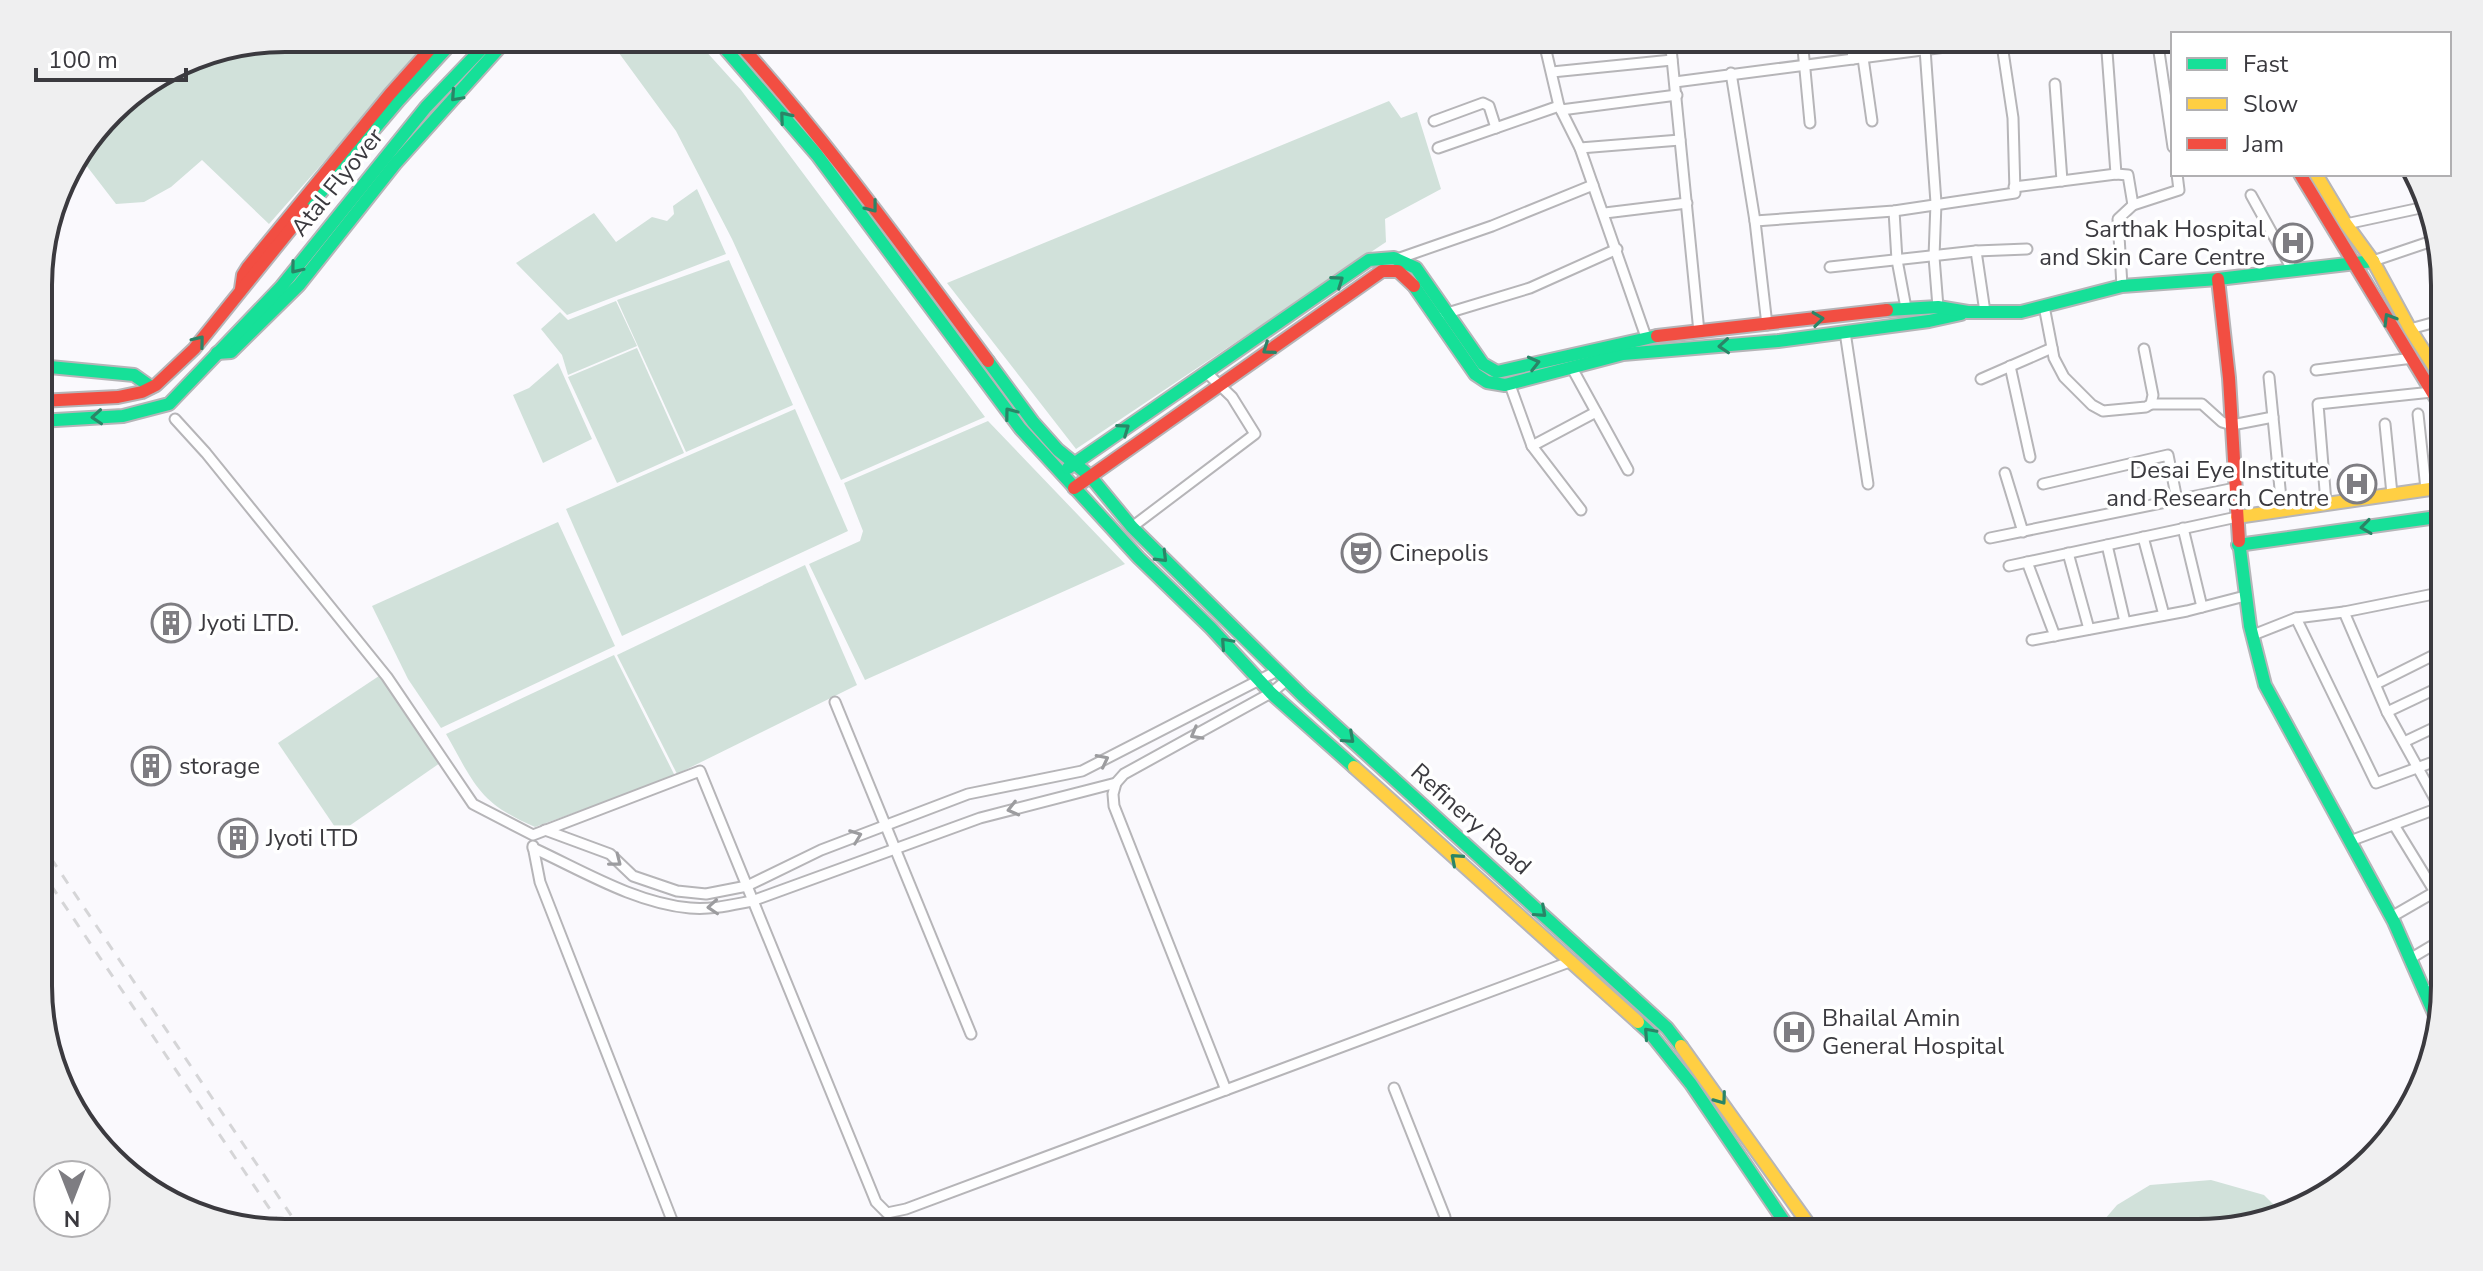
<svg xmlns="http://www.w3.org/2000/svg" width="2483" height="1271" viewBox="0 0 2483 1271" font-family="'Nunito Sans',sans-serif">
  <rect width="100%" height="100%" fill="#faf9fd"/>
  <g fill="#d1e1da">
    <path d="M285 38H433L269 224 202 160 171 187 144 202 116 204 79 156 122 100 191 57Z"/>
    <path d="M608 38H694L741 90 985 417 841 480 732 239 676 131Z"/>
    <path d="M1389 101 1401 118 1417 112 1441 189 1385 219 1386 242 1076 449 947 283Z"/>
    <path d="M697 189 726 254 567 315 516 263 594 213 616 242 652 217 667 221 674 214 673 206Z"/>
    <path d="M729 260 793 405 686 452 617 300Z"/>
    <path d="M616 301 637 346 568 375 562 355 541 329 560 312 568 320Z"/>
    <path d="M637 348 684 453 617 483 568 377Z"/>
    <path d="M558 363 592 439 543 463 513 395 529 388Z"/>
    <path d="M795 409 848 531 622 636 566 509Z"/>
    <path d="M988 421 1125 564 865 680 809 564 860 541 863 531 844 483Z"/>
    <path d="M558 522 615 646 441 728 408 679 372 606Z"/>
    <path d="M805 565 857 685 677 774 617 655Z"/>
    <path d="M614 655 675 776 535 827C479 803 475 785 446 734Z"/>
    <path d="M379 676 440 763 339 833 278 743Z"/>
    <path d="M2211 1180 2264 1195 2279 1210 2213 1232 2093 1233 2117 1205 2150 1185Z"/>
  </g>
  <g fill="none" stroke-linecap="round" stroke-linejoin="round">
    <g stroke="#b6b5b8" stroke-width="13">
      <g id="street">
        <path d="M1543 38 1559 106 1580 148 1646 337"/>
        <path d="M1670 38 1699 332"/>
        <path d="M1802 38 1810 123"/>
        <path d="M1851 38 1853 59"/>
        <path d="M2106 38 2116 174"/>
        <path d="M2157 38 2173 147"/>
        <path d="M1925 49 1936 203 1934 257 1938 307"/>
        <path d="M1863 58 1872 121"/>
        <path d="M1552 72 1672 60"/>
        <path d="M1731 73 1755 221 1767 325"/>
        <path d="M1675 82 2015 38"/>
        <path d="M2055 84 2062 181"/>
        <path d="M1561 110 1677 95"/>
        <path d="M1434 121 1483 103 1489 106 1496 128"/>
        <path d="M1438 148 1559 106"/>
        <path d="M1580 148 1680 140"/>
        <path d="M2014 187 2116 174 2128 175 2133 205"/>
        <path d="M2251 195 2293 271"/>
        <path d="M1894 211 1897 260 1906 308"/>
        <path d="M1605 213 1687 203"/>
        <path d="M1755 221 1894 211 2015 193 2013 118 2001 38"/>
        <path d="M2346 224 2425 207"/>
        <path d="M1976 251 1985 312"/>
        <path d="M1400 258 1492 226 1593 185"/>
        <path d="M2373 261 2438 239"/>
        <path d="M1830 267 1976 251 2027 249"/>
        <path d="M2122 286 2118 219 2133 205 2179 190 2177 174"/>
        <path d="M2044 306 2054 358 2064 377 2092 405 2103 411 2146 407 2151 404 2153 395 2144 349"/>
        <path d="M1444 314 1530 288 1617 249"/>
        <path d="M2410 329 2443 320"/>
        <path d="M1845 332 1868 484"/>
        <path d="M2010 366 2030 457"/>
        <path d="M1572 368 1628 470"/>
        <path d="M2316 370 2413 358"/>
        <path d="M2269 377 2282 509"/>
        <path d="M1981 379 2052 348"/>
        <path d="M1510 385 1532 446 1581 510"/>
        <path d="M2151 404H2202L2222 422 2232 425 2273 417"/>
        <path d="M2418 414 2426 489"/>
        <path d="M175 419 206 453 387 677 473 804 533 835 700 771 876 1202 887 1213 906 1209 1572 961"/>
        <path d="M2385 424 2392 494"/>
        <path d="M1532 446 1596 412"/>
        <path d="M2005 473 2023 532"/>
        <path d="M2043 484 2168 455 2177 500"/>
        <path d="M2326 503 2318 404 2432 392"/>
        <path d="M1132 527 1255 434 1232 397 1206 372"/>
        <path d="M2183 528 2202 607"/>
        <path d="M2143 537 2164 615"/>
        <path d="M1990 538 2235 488"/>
        <path d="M2107 545 2125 622"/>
        <path d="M2068 553 2089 629"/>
        <path d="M2027 562 2055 636"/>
        <path d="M2009 566 2237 517"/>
        <path d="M2344 612 2387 712 2440 808"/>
        <path d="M2296 618 2376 783 2444 758"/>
        <path d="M2253 635 2296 618 2344 612 2444 592"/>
        <path d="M2032 640 2187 611 2245 596"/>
        <path d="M2376 684 2444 650"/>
        <path d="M835 702 971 1034"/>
        <path d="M2387 712 2444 685"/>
        <path d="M2404 742 2444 723"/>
        <path d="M1116 783 1113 794 1114 806 1226 1090"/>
        <path d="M2394 825 2435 892"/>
        <path d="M545 830 610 854 633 876 677 891 706 894 747 886 821 850 968 794 1082 771 1277 671"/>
        <path d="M2350 841 2444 806"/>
        <path d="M533 846 540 882 677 1233"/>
        <path d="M533 848C583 871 635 903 690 908 711 910 731 905 752 901L980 818 1116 783 1124 774 1271 693 1287 680"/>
        <path d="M2393 916 2445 886"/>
        <path d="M2413 957 2445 938"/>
        <path d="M2427 991 2445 981"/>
        <path d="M1394 1088 1445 1217"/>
      </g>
    </g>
    <g stroke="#b6b5b8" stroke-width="16">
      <g id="fast">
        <path d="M716 38 817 155 1020 428 1139 558 1211 628 1271 693 1354 767"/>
        <path d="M306 210 399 100 456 38"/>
        <path d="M1414 286 1475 374 1487 382 1505 385 1623 354 1778 341 1929 321 1961 314"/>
        <path d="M1887 310 1938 307 1968 312H2021L2122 286 2218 279 2373 261"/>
        <path d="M217 353 231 352 299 285 395 164 508 38"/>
        <path d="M988 361 1033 422 1058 450 1090 476 1132 527 1303 696 1667 1028 1681 1046"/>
        <path d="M39 366 134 375 151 387"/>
        <path d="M39 421 123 416 169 404 281 287 426 107 492 38"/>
        <path d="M1068 468 1369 260 1394 258 1416 268 1483 364 1497 372 1657 336"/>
        <path d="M2239 541 2250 626 2265 685 2394 922 2437 1020"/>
        <path d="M2238 545 2444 516"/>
        <path d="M1638 1022 1650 1033 1691 1084 1792 1233"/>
      </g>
    </g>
    <g stroke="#b6b5b8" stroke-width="16">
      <g id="slow">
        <path d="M2316 174 2346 224 2373 261 2410 329 2443 381"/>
        <path d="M2237 517 2444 487"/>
        <path d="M1354 767 1638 1022"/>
        <path d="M1681 1046 1815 1233"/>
      </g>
    </g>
    <g stroke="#b6b5b8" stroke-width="16">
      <g id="jam">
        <path d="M734 38C826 139 906 251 988 361"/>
        <path d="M2300 174 2443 410"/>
        <path d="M2218 279 2229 378 2239 541"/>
        <path d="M241 289 243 275 248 267 390 94 440 38"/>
        <path d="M1657 336 1887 310"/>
        <path d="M39 401 118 397 142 392 156 385 194 349 306 210"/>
        <path d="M1074 488 1382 271H1398L1414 286"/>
      </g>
    </g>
    <use href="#street" stroke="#fefeff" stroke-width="9"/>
    <use href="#fast" stroke="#16e098" stroke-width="12"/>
    <use href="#slow" stroke="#ffcf43" stroke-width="12"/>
    <use href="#jam" stroke="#f24e42" stroke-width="12"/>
    <g stroke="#d5d5d7" stroke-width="3" stroke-dasharray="10 10" stroke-linecap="butt">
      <path d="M40 842 303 1233"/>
      <path d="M40 869 286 1233"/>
    </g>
  </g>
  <defs><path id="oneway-chevron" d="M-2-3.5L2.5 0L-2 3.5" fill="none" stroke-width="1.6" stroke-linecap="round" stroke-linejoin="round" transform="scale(2)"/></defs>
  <g stroke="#2a8567">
    <use href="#oneway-chevron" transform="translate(456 96) rotate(132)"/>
    <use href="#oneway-chevron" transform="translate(785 117) rotate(-130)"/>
    <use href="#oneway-chevron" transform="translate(872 207) rotate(52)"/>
    <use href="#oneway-chevron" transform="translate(296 268) rotate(129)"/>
    <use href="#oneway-chevron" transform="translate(1338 281) rotate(-35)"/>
    <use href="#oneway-chevron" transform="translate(1818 319) rotate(-7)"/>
    <use href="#oneway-chevron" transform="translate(2389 319) rotate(-121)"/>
    <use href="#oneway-chevron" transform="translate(199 341) rotate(-51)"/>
    <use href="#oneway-chevron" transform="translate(1724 346) rotate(176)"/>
    <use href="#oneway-chevron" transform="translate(1268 349) rotate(145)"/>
    <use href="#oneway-chevron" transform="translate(1534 363) rotate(-14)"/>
    <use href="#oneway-chevron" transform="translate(1010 413) rotate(-127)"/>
    <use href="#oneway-chevron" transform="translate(97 417) rotate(176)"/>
    <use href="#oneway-chevron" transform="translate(1124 429) rotate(-35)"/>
    <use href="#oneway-chevron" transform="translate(2366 527) rotate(172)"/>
    <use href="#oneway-chevron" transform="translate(1162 557) rotate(45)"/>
    <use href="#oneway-chevron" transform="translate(1226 643) rotate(-132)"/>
    <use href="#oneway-chevron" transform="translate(1349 738) rotate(42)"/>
    <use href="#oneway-chevron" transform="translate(1456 859) rotate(-139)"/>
    <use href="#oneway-chevron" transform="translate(1541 912) rotate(42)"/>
    <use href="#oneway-chevron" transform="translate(1649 1033) rotate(-132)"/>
    <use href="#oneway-chevron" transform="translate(1721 1099) rotate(54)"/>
  </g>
  <g stroke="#9c9c9f">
    <use href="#oneway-chevron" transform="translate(1196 734) rotate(151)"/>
    <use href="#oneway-chevron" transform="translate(1103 760) rotate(-27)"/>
    <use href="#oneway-chevron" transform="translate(1013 809) rotate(166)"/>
    <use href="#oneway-chevron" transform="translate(856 836) rotate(-21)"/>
    <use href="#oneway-chevron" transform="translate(616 861) rotate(38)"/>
    <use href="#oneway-chevron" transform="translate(713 907) rotate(176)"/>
  </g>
  <defs>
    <g id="hospital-ring" transform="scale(2)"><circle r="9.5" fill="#fff" stroke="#7e7d82" stroke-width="1.5"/><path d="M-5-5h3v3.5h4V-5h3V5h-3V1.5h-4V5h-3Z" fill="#7e7d82"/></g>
    <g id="theatre-ring" transform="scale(2)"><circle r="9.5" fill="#fff" stroke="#7e7d82" stroke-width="1.5"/><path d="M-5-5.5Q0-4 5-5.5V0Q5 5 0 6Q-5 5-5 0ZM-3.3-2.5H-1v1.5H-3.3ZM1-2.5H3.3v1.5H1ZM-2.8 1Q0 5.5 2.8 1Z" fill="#7e7d82"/></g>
    <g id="building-ring" transform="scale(2)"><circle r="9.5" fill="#fff" stroke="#7e7d82" stroke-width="1.5"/><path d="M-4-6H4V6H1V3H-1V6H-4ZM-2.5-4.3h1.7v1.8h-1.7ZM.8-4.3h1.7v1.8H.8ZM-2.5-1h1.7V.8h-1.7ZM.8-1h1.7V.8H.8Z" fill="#7e7d82"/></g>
  </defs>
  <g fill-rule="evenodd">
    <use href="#hospital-ring" x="2293" y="243"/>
    <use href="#hospital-ring" x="2357" y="484"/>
    <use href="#theatre-ring" x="1361" y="553"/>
    <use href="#building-ring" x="171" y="623"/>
    <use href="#building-ring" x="151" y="766"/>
    <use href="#building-ring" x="238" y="838"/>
    <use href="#hospital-ring" x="1794" y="1032"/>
  </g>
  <g text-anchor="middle" stroke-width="7" stroke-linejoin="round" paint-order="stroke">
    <g font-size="24" fill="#3b3a3f" stroke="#fff">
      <text transform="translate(337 182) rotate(-51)" y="8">Atal Flyover</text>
      <text transform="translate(1471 819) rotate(42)" y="8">Refinery Road</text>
    </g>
    <g font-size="24" fill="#3b3a3f" stroke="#fff" text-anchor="start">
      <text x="2265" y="237" text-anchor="end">Sarthak Hospital<tspan x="2265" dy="28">and Skin Care Centre</tspan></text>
      <text x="2329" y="478" text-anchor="end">Desai Eye Institute<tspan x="2329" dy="28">and Research Centre</tspan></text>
      <text x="1389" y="561">Cinepolis</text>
      <text x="199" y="631">Jyoti LTD.</text>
      <text x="179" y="774">storage</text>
      <text x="266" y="846">Jyoti lTD</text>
      <text x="1822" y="1026">Bhailal Amin<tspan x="1822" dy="28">General Hospital</tspan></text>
    </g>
  </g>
  <path d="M0 0H2483V1271H0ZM285 52H2198A233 233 0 0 1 2431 285V986A233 233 0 0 1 2198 1219H285A233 233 0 0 1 52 986V285A233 233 0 0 1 285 52Z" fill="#efeff0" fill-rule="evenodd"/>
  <path fill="none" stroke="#3b3a3f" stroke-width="4" d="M285 52H2198A233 233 0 0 1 2431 285V986A233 233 0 0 1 2198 1219H285A233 233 0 0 1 52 986V285A233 233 0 0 1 285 52Z"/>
  <rect x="2171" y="32" width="280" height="144" fill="#ffffff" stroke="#b1b0b2" stroke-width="2"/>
  <rect x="2187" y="58" width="40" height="12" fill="#16e098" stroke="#b1b0b2" stroke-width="2"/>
  <text x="2243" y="72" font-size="24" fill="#3b3a3f">Fast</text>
  <rect x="2187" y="98" width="40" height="12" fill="#ffcf43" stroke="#b1b0b2" stroke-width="2"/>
  <text x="2243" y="112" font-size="24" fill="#3b3a3f">Slow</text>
  <rect x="2187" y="138" width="40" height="12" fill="#f24e42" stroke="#b1b0b2" stroke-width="2"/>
  <text x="2243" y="152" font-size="24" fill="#3b3a3f">Jam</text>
  <g transform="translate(72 1199) rotate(180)"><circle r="38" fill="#ffffff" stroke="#b1b0b2" stroke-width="2"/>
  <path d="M0-6L14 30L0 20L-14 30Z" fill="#7e7d82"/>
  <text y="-12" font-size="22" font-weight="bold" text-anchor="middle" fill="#3b3a3f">N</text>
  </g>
  <path d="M36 68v12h150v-12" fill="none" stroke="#3b3a3f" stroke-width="4"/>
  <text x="48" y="68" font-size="24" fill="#3b3a3f" stroke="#ffffff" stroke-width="6" paint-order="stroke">100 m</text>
</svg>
